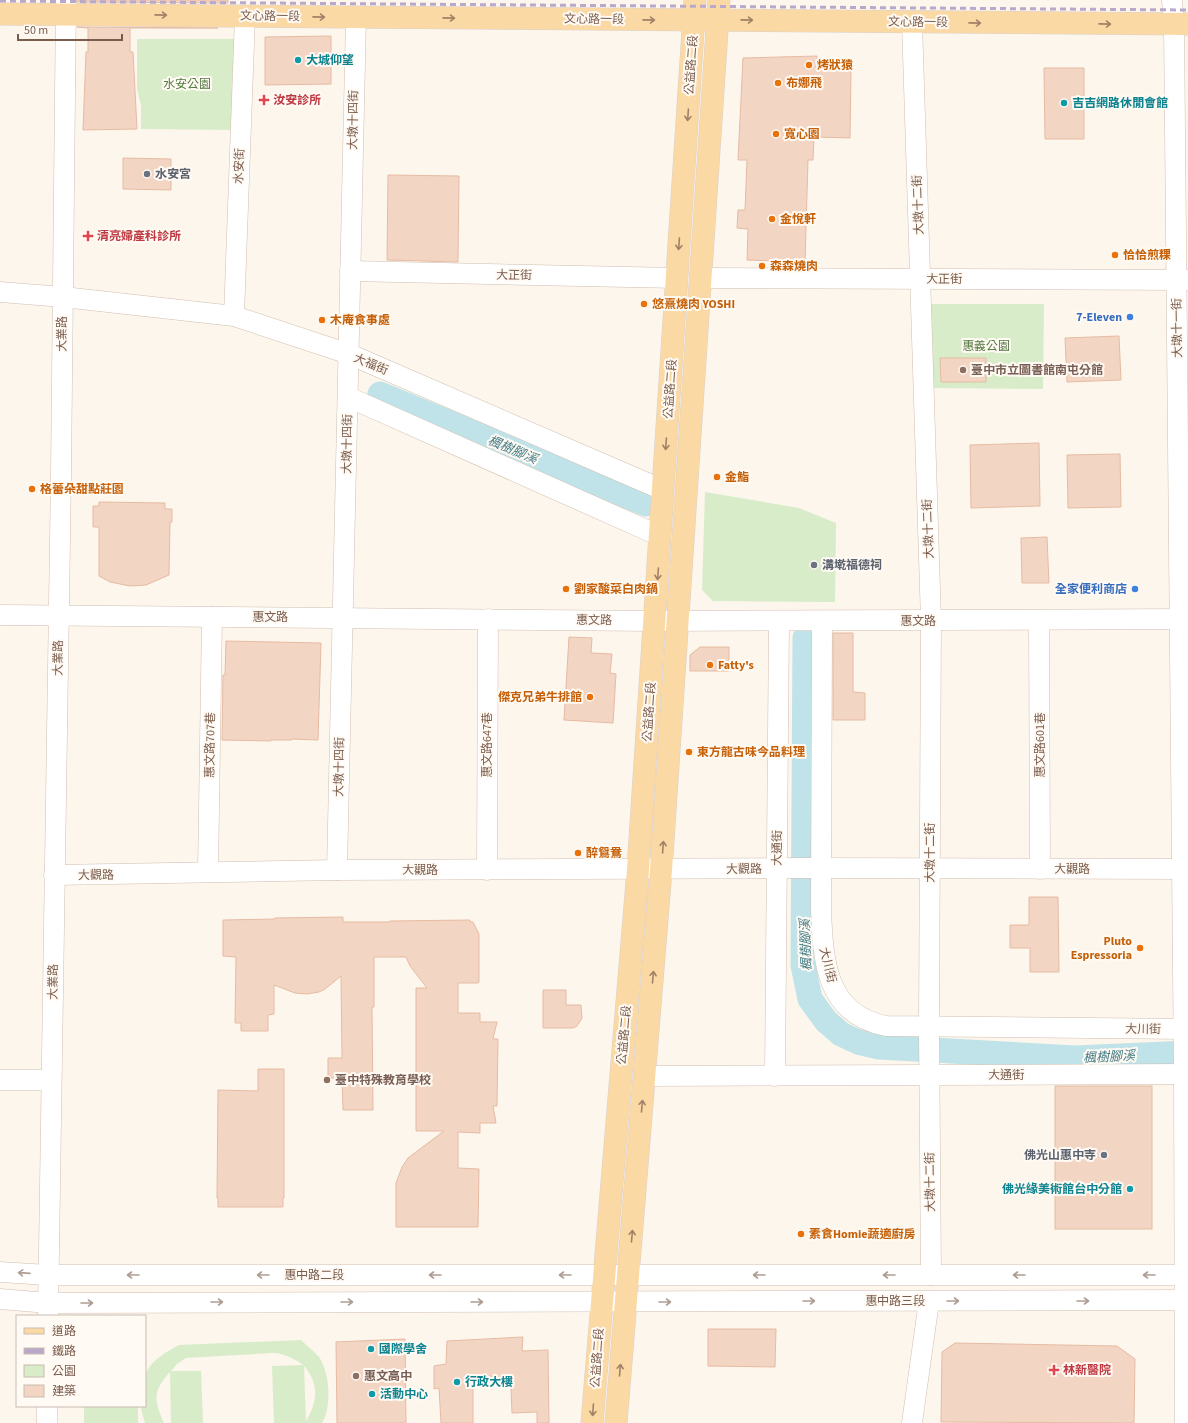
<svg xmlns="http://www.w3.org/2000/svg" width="1188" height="1423" viewBox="0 0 1188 1423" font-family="'Source Sans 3','Noto Sans TC',sans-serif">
  <rect width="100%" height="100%" fill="#fdf6ec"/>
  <g fill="#d8ecc9" fill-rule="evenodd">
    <path d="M137 39H236V130L141 129V105L137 89Z"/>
    <path d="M928 304H1044L1043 389 928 388Z"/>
    <path d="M705 492 799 508 836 523 835 602 713 601 702 590Z"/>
    <path d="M301 1340C307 1346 314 1351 319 1357 330 1373 332 1407 322 1423H274L272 1366 303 1365C295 1359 283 1353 273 1353L186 1358 177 1364 171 1371H201L203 1423H171L170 1372C152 1392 154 1400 164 1423H145L140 1406H145C145 1397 143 1386 145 1377 149 1361 166 1352 179 1345ZM304 1366C320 1384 317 1403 306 1421Z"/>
    <rect x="84" y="1406" width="54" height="17"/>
  </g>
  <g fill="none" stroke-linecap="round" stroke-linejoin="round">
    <g stroke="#bfe3e8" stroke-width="25">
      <path d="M380 394 646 504"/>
      <path d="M805 638 803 965 810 999 826 1021 841 1034 858 1042 879 1047 1075 1058 1188 1053"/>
    </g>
  </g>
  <g fill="#f3d5c3" stroke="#e6bba3">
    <path d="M77 0H228V3L77 2Z"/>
    <path d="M77 27 218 28H130V52H133L137 129 83 130 86 52H88V28Z"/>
    <path d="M331 36V84L265 85V37Z"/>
    <path d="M817 56 816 69H851L850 138 814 137 813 160H808L805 262 747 260 748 229 737 228 738 210H745L747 160H738L743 58Z"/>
    <path d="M1044 68H1084V139H1045Z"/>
    <path d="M123 158 171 159V190L123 189Z"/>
    <path d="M388 175 459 176 458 262 387 260Z"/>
    <path d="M1119 336 1121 380 1067 382 1065 338Z"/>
    <path d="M940 358H986V382H941Z"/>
    <path d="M1039 443 1040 506 971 508 970 445Z"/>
    <path d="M1120 454 1121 507 1068 508 1067 455Z"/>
    <path d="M99 502 165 503V509H172V522H170L169 575 146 585 130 586 110 582 99 576V527H93V506H99Z"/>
    <path d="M1047 537 1049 583H1022L1021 538Z"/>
    <path d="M833 633H853V692L865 693V720H833Z"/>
    <path d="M569 637 592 638 591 653 612 654 610 673 616 674 613 723 564 720Z"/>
    <path d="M226 641 321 643 318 740 292 739V740H271V741L222 740 223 675H225Z"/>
    <path d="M700 647H729V671H690V655Z"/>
    <path d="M1029 897H1058L1059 972H1030V948H1010V925H1029Z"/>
    <path d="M343 917V922H390V921L470 920V922H473L479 934V982L478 983H458V1013H480V1022H497L493 1039H498L497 1106H493L496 1123H480V1133L458 1132V1168L479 1169 478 1227H396V1183L402 1167 408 1158 444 1131H416V988H427L410 966 406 957H374V1007H372L373 1110H343L342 1078H328V1058H342L341 976 325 989 319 992 307 994 295 993 274 985V1014L268 1015V1031H241V1023H235L236 957 223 956V920L275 919V918Z"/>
    <path d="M543 990H566V1005H581L582 1018 577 1026 573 1028H543Z"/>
    <path d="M258 1069H284V1198H283V1207H218V1198H217L218 1090 258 1091Z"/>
    <rect x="1055" y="1086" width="97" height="143"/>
    <path d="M708 1329H776L775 1367 708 1366Z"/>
    <path d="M523 1337 522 1351 548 1350 549 1423H537V1412L512 1413 511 1388 503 1379 490 1376 480 1380 473 1389V1423H441L439 1388 434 1389V1366L446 1364 447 1341Z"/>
    <path d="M405 1339 406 1423H337L336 1342Z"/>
    <path d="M955 1343 1117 1346 1135 1359 1134 1423 941 1422 942 1352Z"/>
  </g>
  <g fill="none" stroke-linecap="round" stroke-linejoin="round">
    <g stroke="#d1beb0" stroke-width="21">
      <g id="minor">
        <path d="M1172 0 1174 24 1184 1074 1185 1423"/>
        <path d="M912 22 931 621 929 1027 931 1275"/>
        <path d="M350 271 677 278"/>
        <path d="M701 278 1188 280"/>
        <path d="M0 292 63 297 234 316 349 354 663 490"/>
        <path d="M234 316 245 16"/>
        <path d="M348 397 660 536"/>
        <path d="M0 615 654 621 1188 619"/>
        <path d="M1039 620 1040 869"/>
        <path d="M822 621 821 909C823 960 825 1014 886 1026L1188 1029"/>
        <path d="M337 870 356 17"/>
        <path d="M487 870 488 619"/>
        <path d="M208 872 212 617"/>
        <path d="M54 875 337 870 813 868 1188 869"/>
        <path d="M645 1076 1188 1074"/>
        <path d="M775 1076 779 621"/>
        <path d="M0 1080H51"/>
        <path d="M0 1272 48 1275H1188"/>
        <path d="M0 1299 48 1303 1188 1300"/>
        <path d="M48 1316 61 475 66 0"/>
        <path d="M47 1423V1406"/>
        <path d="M912 1423 929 1301"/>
      </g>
    </g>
    <g stroke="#dad1cd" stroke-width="23">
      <g id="major">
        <path d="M0 14 1188 24"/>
        <path d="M592 1423 638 870 695 0"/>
        <path d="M616 1423 661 870 719 0"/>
      </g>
    </g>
    <use href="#minor" stroke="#fff" stroke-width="20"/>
    <use href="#major" stroke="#fbd9a5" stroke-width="22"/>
    <path stroke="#b9a8c9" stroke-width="3" stroke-dasharray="6 4" stroke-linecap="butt" d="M0 1 1188 10"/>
  </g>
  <defs><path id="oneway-shaft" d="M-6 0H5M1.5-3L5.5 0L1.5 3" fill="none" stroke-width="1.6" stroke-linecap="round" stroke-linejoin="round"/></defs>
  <g stroke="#a18267">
    <use href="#oneway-shaft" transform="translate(161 15) rotate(1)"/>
    <use href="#oneway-shaft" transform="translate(319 17) rotate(1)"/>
    <use href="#oneway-shaft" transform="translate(449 18) rotate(1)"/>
    <use href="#oneway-shaft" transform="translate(649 20) rotate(1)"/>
    <use href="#oneway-shaft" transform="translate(747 20) rotate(1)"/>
    <use href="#oneway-shaft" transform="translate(975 23) rotate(1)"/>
    <use href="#oneway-shaft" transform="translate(1105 24) rotate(1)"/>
    <use href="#oneway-shaft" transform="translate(688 115) rotate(94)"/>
    <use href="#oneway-shaft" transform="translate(679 244) rotate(94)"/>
    <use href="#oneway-shaft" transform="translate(666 444) rotate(94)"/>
    <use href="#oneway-shaft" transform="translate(658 574) rotate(94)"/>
    <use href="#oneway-shaft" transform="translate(663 847) rotate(-86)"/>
    <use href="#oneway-shaft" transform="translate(653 977) rotate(-85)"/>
    <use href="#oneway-shaft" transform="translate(642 1106) rotate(-85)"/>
    <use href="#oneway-shaft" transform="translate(632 1236) rotate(-85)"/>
    <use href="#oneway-shaft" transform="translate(620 1370) rotate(-85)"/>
    <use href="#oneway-shaft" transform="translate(593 1410) rotate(94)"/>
  </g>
  <g stroke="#af9d94">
    <use href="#oneway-shaft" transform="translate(24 1273) rotate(-176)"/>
    <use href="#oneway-shaft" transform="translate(133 1275) rotate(180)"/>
    <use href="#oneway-shaft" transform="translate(263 1275) rotate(180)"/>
    <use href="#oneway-shaft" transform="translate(435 1275) rotate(180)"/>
    <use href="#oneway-shaft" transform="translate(565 1275) rotate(180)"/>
    <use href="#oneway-shaft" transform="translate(759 1275) rotate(-180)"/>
    <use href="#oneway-shaft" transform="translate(889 1275) rotate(-180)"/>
    <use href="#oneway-shaft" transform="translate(1019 1275) rotate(180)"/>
    <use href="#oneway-shaft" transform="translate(1149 1275) rotate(180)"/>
    <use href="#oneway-shaft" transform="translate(809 1301)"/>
    <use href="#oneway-shaft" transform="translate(953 1301)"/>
    <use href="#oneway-shaft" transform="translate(1083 1301)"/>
    <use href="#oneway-shaft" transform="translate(217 1302)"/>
    <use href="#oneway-shaft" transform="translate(347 1302)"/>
    <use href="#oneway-shaft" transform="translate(477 1302)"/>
    <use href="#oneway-shaft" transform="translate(665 1302)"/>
    <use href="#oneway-shaft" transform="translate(87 1303)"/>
  </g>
  <g fill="#0f9aa8" stroke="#fffaf3" stroke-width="1.5">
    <circle cx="298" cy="60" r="4"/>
    <circle cx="1064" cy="103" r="4"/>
    <circle cx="1130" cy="1189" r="4"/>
    <circle cx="371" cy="1349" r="4"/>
    <circle cx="457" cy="1382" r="4"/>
    <circle cx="372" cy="1394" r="4"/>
  </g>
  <g fill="#e8710a" stroke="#fffaf3" stroke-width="1.5">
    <circle cx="809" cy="65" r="4"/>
    <circle cx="778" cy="83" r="4"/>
    <circle cx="776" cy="134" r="4"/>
    <circle cx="772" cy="219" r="4"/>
    <circle cx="1115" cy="255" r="4"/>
    <circle cx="762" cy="266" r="4"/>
    <circle cx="644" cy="304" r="4"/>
    <circle cx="322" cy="320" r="4"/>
    <circle cx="717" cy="477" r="4"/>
    <circle cx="32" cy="489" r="4"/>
    <circle cx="566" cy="589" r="4"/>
    <circle cx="710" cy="665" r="4"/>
    <circle cx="590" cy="697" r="4"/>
    <circle cx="689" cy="752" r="4"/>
    <circle cx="578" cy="853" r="4"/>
    <circle cx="1140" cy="948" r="4"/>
    <circle cx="801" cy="1234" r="4"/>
  </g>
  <g fill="#e0444e" stroke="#fffaf3" stroke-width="1.5">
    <path d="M262 94h4v4h4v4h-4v4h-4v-4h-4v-4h4z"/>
    <path d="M86 230h4v4h4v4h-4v4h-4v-4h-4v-4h4z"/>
    <path d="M1052 1364h4v4h4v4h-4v4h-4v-4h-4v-4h4z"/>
  </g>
  <g fill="#6b7280" stroke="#fffaf3" stroke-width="1.5">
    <circle cx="147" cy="174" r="4"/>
    <circle cx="814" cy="565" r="4"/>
    <circle cx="1104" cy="1155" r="4"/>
  </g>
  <g fill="#3f7fe0" stroke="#fffaf3" stroke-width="1.5">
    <circle cx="1130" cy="317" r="4"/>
    <circle cx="1135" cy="589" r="4"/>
  </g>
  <g fill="#8d6e63" stroke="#fffaf3" stroke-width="1.5">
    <circle cx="963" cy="370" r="4"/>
    <circle cx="327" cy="1080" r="4"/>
    <circle cx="356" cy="1376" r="4"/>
  </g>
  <g text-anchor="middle" stroke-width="4" stroke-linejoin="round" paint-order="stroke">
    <g font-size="12" fill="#7a5c4d" stroke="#fffaf3">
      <text transform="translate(270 16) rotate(1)" y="4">文心路一段</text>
      <text transform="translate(594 19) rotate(1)" y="4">文心路一段</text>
      <text transform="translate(918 22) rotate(1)" y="4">文心路一段</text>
      <text transform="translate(691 65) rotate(-86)" y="4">公益路二段</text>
      <text transform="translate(353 120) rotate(-89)" y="4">大墩十四街</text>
      <text transform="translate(239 166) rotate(-88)" y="4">水安街</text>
      <text transform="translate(918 205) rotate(-92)" y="4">大墩十二街</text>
      <text transform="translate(514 275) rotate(1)" y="4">大正街</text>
      <text x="944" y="283">大正街</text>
      <text transform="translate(1177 328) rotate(-91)" y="4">大墩十一街</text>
      <text transform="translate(62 334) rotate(-90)" y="4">大業路</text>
      <text transform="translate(371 364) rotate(23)" y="4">大福街</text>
      <text transform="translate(670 389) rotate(-86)" y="4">公益路二段</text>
      <text transform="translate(347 444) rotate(-89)" y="4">大墩十四街</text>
      <text transform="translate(928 529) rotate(-92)" y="4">大墩十二街</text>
      <text x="270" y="621">惠文路</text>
      <text transform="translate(594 620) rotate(1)" y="4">惠文路</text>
      <text x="918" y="625">惠文路</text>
      <text transform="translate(58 658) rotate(-89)" y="4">大業路</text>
      <text transform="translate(649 712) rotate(-86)" y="4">公益路二段</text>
      <text transform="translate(210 745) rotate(-89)" y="4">惠文路707巷</text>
      <text transform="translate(487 745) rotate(-90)" y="4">惠文路647巷</text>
      <text transform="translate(1040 745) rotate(-90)" y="4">惠文路601巷</text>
      <text transform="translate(339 767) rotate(-89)" y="4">大墩十四街</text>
      <text transform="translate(777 848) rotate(-89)" y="4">大通街</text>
      <text transform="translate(930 853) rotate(-90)" y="4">大墩十二街</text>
      <text transform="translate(744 869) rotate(-1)" y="4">大觀路</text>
      <text x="1072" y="873">大觀路</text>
      <text x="420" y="874">大觀路</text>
      <text transform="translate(96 875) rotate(-1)" y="4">大觀路</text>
      <text transform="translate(828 965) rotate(76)" y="4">大川街</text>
      <text transform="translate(53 982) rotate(-89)" y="4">大業路</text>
      <text transform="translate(1143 1029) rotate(1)" y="4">大川街</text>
      <text transform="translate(624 1035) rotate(-85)" y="4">公益路二段</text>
      <text x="1006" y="1079">大通街</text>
      <text transform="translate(930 1182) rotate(-91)" y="4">大墩十二街</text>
      <text x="314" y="1279">惠中路二段</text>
      <text x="895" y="1305">惠中路三段</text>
      <text transform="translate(597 1358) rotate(-86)" y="4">公益路二段</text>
    </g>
    <g font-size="12" font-weight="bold" fill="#0d838f" stroke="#fffaf3" text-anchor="start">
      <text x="306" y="64">大城仰望</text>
      <text x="1072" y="107">吉吉網路休閒會館</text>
      <text x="1122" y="1193" text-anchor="end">佛光緣美術館台中分館</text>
      <text x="379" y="1353">國際學舍</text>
      <text x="465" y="1386">行政大樓</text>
      <text x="380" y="1398">活動中心</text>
    </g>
    <g font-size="12" font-weight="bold" fill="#c56008" stroke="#fffaf3" text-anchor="start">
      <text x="817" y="69">烤狀猿</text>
      <text x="786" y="87">布娜飛</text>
      <text x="784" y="138">寬心園</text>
      <text x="780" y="223">金悅軒</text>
      <text x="1123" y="259">恰恰煎粿</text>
      <text x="770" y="270">森森燒肉</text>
      <text x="652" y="308">悠熹燒肉 YOSHI</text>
      <text x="330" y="324">木庵食事處</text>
      <text x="725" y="481">金鮨</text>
      <text x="40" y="493">格蕾朵甜點莊園</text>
      <text x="574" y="593">劉家酸菜白肉鍋</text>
      <text x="718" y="669">Fatty's</text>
      <text x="582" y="701" text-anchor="end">傑克兄弟牛排館</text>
      <text x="697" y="756">東方龍古味今品料理</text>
      <text x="586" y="857">醉鴛鴦</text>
      <text x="1132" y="945" text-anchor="end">Pluto<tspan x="1132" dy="14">Espressoria</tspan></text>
      <text x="809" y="1238">素食Homie蔬適廚房</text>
    </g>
    <g font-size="12" fill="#537a41" stroke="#fffaf3">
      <text x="187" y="88">水安公園</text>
      <text x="986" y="350">惠義公園</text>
    </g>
    <g font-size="12" font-weight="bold" fill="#be3a42" stroke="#fffaf3" text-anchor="start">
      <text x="273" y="104">汝安診所</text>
      <text x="97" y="240">清亮婦產科診所</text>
      <text x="1063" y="1374">林新醫院</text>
    </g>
    <g font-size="12" font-weight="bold" fill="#5b616d" stroke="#fffaf3" text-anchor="start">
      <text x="155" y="178">水安宮</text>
      <text x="822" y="569">溝墘福德祠</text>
      <text x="1096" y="1159" text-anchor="end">佛光山惠中寺</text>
    </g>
    <g font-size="12" font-weight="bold" fill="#366cbe" stroke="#fffaf3" text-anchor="end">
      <text x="1122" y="321">7-Eleven</text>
      <text x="1127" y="593">全家便利商店</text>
    </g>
    <g font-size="12" font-weight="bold" fill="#785e54" stroke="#fffaf3" text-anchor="start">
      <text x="971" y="374">臺中市立圖書館南屯分館</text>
      <text x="335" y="1084">臺中特殊教育學校</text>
      <text x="364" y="1380">惠文高中</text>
    </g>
    <g font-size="13" font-style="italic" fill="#437c86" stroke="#fffaf3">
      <text transform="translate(513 449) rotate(23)" y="5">楓樹腳溪</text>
      <text transform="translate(805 945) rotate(-92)" y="5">楓樹腳溪</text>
      <text transform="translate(1109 1056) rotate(-3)" y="5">楓樹腳溪</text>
    </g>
  </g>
  <rect x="16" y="1315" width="130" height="92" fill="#fffaf3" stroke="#cabbb1"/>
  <rect x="24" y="1328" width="20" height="6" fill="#fbd9a5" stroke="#cabbb1"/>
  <text x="52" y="1335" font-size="12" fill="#7a5c4d">道路</text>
  <rect x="24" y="1348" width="20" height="6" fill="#b9a8c9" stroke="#cabbb1"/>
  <text x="52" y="1355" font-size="12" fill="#7a5c4d">鐵路</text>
  <rect x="24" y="1365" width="20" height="12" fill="#d8ecc9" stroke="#cabbb1"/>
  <text x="52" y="1375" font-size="12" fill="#7a5c4d">公園</text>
  <rect x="24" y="1385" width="20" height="12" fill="#f3d5c3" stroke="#cabbb1"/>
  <text x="52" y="1395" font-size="12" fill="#7a5c4d">建築</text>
  <path d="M18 34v6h104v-6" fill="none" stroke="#7a5c4d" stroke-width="2"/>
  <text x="24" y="34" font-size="12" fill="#7a5c4d" stroke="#fffaf3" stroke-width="3" paint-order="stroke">50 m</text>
</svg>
